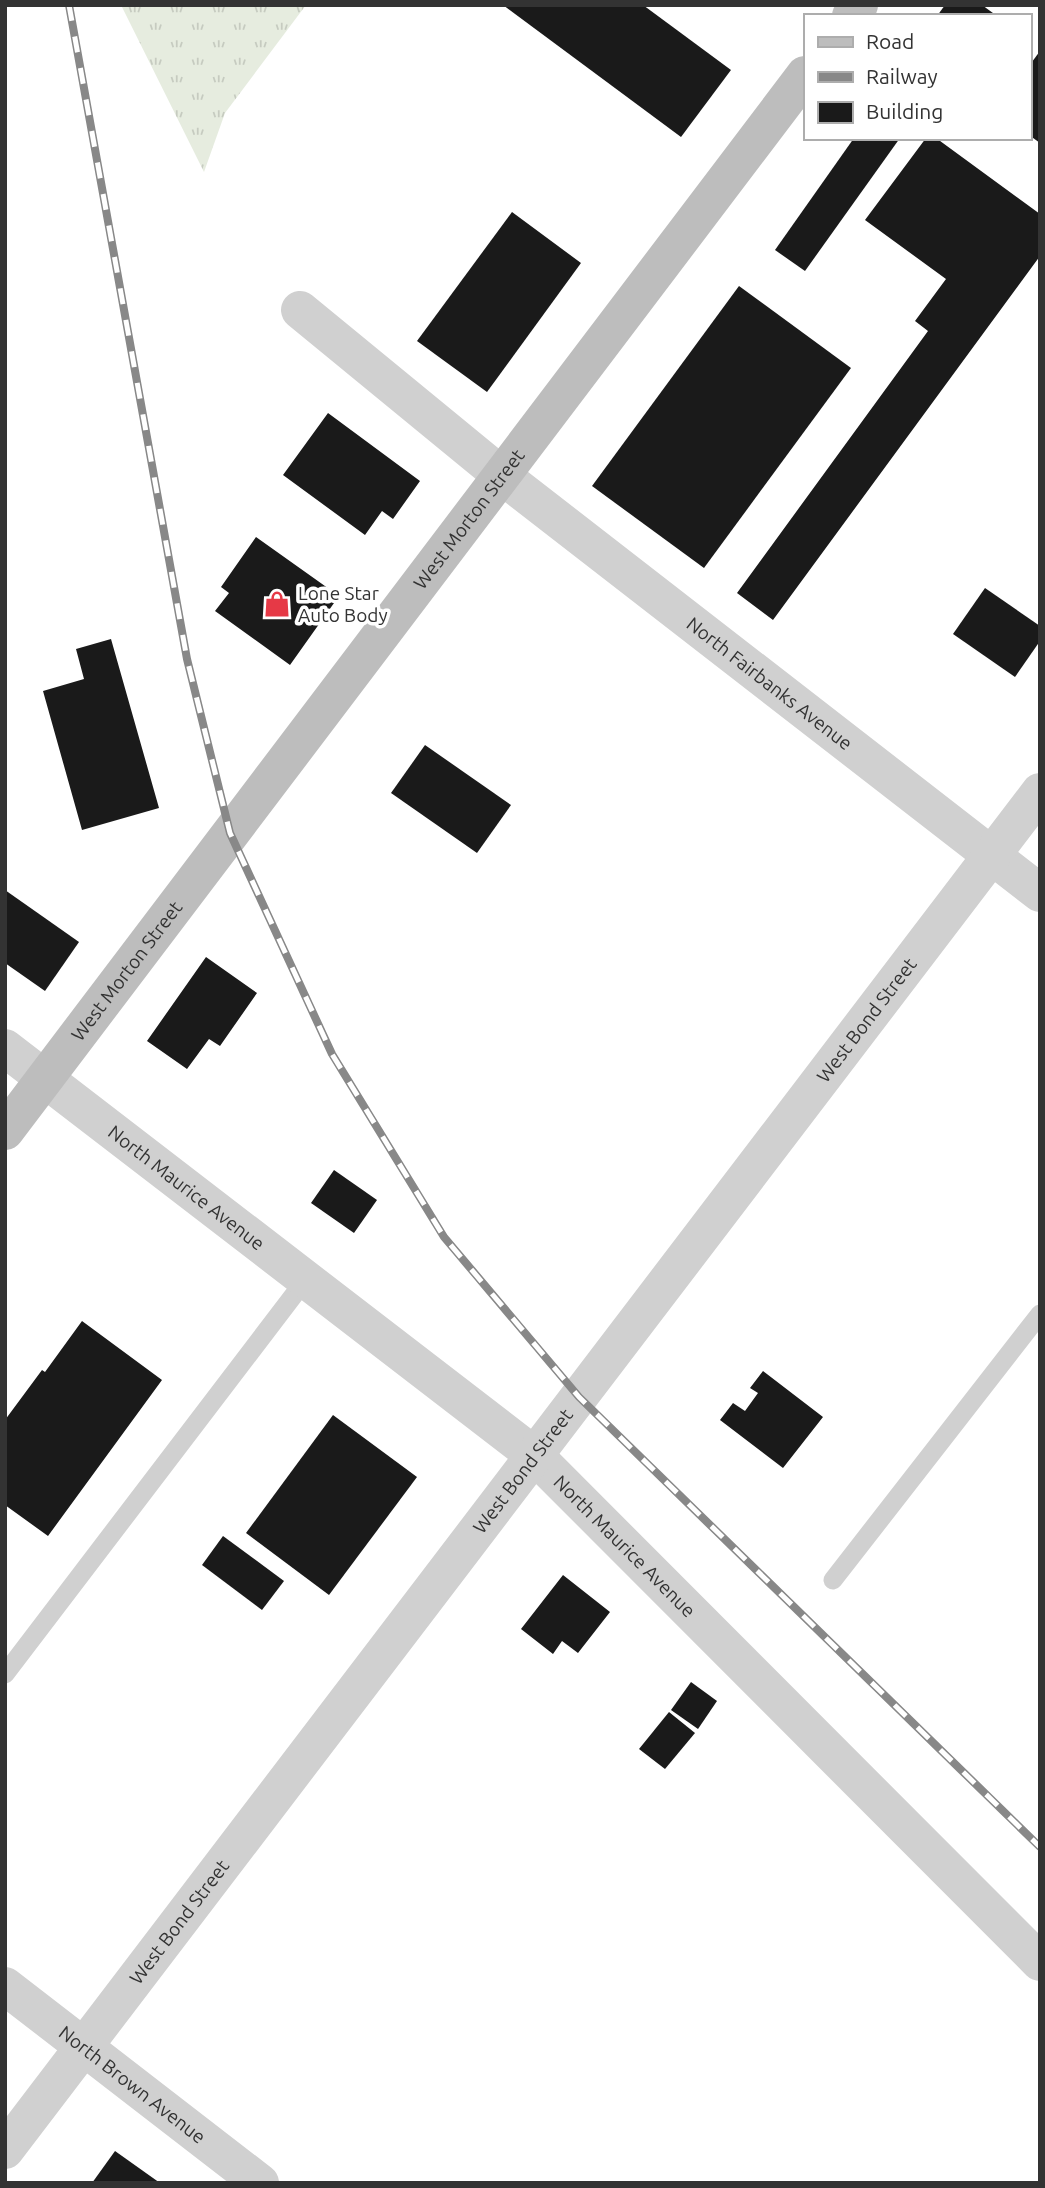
<svg xmlns="http://www.w3.org/2000/svg" width="1045" height="2188" viewBox="0 0 1045 2188" font-family="Ubuntu,sans-serif">
  <defs>
    <pattern id="grass-tufts" width="24" height="20" patternUnits="userSpaceOnUse" patternTransform="scale(1.75)"><rect width="24" height="20" fill="#e6ecdf"/><path d="M3 7l-1-3M5 7V3M7 7l1-3M15 17l-1-3M17 17v-4M19 17l1-3" fill="none" stroke="#c6cbc0"/></pattern>
  </defs>
  <rect width="100%" height="100%" fill="#fff"/>
  <path fill="url(#grass-tufts)" d="M121 5H306L225 113 204 172Z"/>
  <g fill="#1a1a1a">
    <path d="M503 5H643L731 70 681 137Z"/>
    <path d="M945 5H982L997 16H937Z"/>
    <path d="M1040 51V143L1029 135V66Z"/>
    <path d="M854 138H900L805 271 775 250Z"/>
    <path d="M926 138H936L1040 214V256L773 620 737 593 928 331 915 321 946 279 865 220Z"/>
    <path d="M512 212 581 263 487 392 417 341Z"/>
    <path d="M739 286 851 368 704 568 592 486Z"/>
    <path d="M328 413 420 481 393 519 382 511 365 535 283 475Z"/>
    <path d="M256 537 339 596 290 665 215 611 229 593 221 587Z"/>
    <path d="M985 588 1040 626V641L1015 677 953 634Z"/>
    <path d="M111 639 159 808 82 830 43 691 84 679 76 649Z"/>
    <path d="M425 745 511 805 477 853 391 793Z"/>
    <path d="M5 890 79 942 45 991 5 963Z"/>
    <path d="M206 957 257 993 220 1046 209 1039 187 1069 147 1041Z"/>
    <path d="M334 1170 377 1200 354 1233 311 1203Z"/>
    <path d="M82 1321 162 1380 48 1536 5 1505V1420L42 1370 45 1372Z"/>
    <path d="M763 1371 823 1417 783 1468 720 1420 733 1403 745 1411 758 1393 750 1388Z"/>
    <path d="M333 1415 417 1477 329 1595 246 1533Z"/>
    <path d="M223 1536 284 1581 262 1610 202 1565Z"/>
    <path d="M563 1575 610 1612 578 1653 562 1641 553 1654 521 1629Z"/>
    <path d="M691 1682 717 1701 698 1729 671 1710Z"/>
    <path d="M669 1712 695 1733 665 1769 639 1749Z"/>
    <path d="M115 2151 160 2183H92Z"/>
  </g>
  <g fill="none" stroke-linecap="round" stroke-linejoin="round">
    <g stroke="#d0d0d0" stroke-width="19">
      <path d="M833 1580 1040 1314"/>
      <path d="M5 1674 306 1279"/>
    </g>
    <g stroke="#d0d0d0" stroke-width="38">
      <path id="s1" d="M300 310 501 475 1040 893"/>
      <path id="s2" d="M5 1048 534 1455 1040 1962"/>
      <path id="s3" d="M5 1986 260 2183"/>
      <path id="s4" d="M5 2150 1040 792"/>
    </g>
    <g stroke="#bdbdbd" stroke-width="38">
      <path d="M851 16 859 5"/>
      <path id="s5" d="M5 1131 805 75"/>
    </g>
    <g stroke="#888" stroke-width="8">
      <path id="rail" d="M69 5 187 659 230 833 332 1054 444 1237 579 1397 1040 1847"/>
    </g>
    <use href="#rail" stroke="#fff" stroke-width="5" stroke-dasharray="16" stroke-linecap="butt"/>
  </g>
  <defs>
    <g id="shop-bare" transform="scale(2.1)"><path d="M-5-2.5h2.3a2.7 3.5 0 0 1 5.4 0H5L5.5 6h-11ZM-1.5-2.5h3a1.5 2.3 0 0 0-3 0Z" fill="#e63946" stroke="#fff" stroke-width="2.5" paint-order="stroke"/></g>
  </defs>
  <g fill-rule="evenodd">
    <use href="#shop-bare" x="277" y="604"/>
  </g>
  <g text-anchor="middle" stroke-width="7" stroke-linejoin="round" paint-order="stroke">
    <g font-size="19" fill="#333" stroke="#fff">
      <text dy="7" stroke="none"><textPath href="#s5" startOffset="768">West Morton Street</textPath></text>
      <text dy="7" stroke="none"><textPath href="#s1" startOffset="600">North Fairbanks Avenue</textPath></text>
      <text dy="7" stroke="none"><textPath href="#s5" startOffset="201">West Morton Street</textPath></text>
      <text dy="7" stroke="none"><textPath href="#s4" startOffset="1421">West Bond Street</textPath></text>
      <text dy="7" stroke="none"><textPath href="#s2" startOffset="229">North Maurice Avenue</textPath></text>
      <text dy="7" stroke="none"><textPath href="#s4" startOffset="854">West Bond Street</textPath></text>
      <text dy="7" stroke="none"><textPath href="#s2" startOffset="796">North Maurice Avenue</textPath></text>
      <text dy="7" stroke="none"><textPath href="#s4" startOffset="287">West Bond Street</textPath></text>
      <text dy="7" stroke="none"><textPath href="#s3" startOffset="161">North Brown Avenue</textPath></text>
    </g>
    <g font-size="19" fill="#333" stroke="#fff" text-anchor="start">
      <text x="298" y="600">Lone Star<tspan x="298" dy="22">Auto Body</tspan></text>
    </g>
  </g>
  <rect width="1045" height="2188" fill="none" stroke="#333333" stroke-width="14"/>
  <rect x="804" y="14" width="228" height="126" fill="#ffffff" stroke="#adadad" stroke-width="2"/>
  <rect x="818" y="37" width="35" height="10" fill="#bdbdbd" stroke="#adadad" stroke-width="2"/>
  <text x="866" y="49" font-size="21" fill="#333333">Road</text>
  <rect x="818" y="72" width="35" height="10" fill="#888888" stroke="#adadad" stroke-width="2"/>
  <text x="866" y="84" font-size="21" fill="#333333">Railway</text>
  <rect x="818" y="102" width="35" height="21" fill="#1a1a1a" stroke="#adadad" stroke-width="2"/>
  <text x="866" y="119" font-size="21" fill="#333333">Building</text>
</svg>
